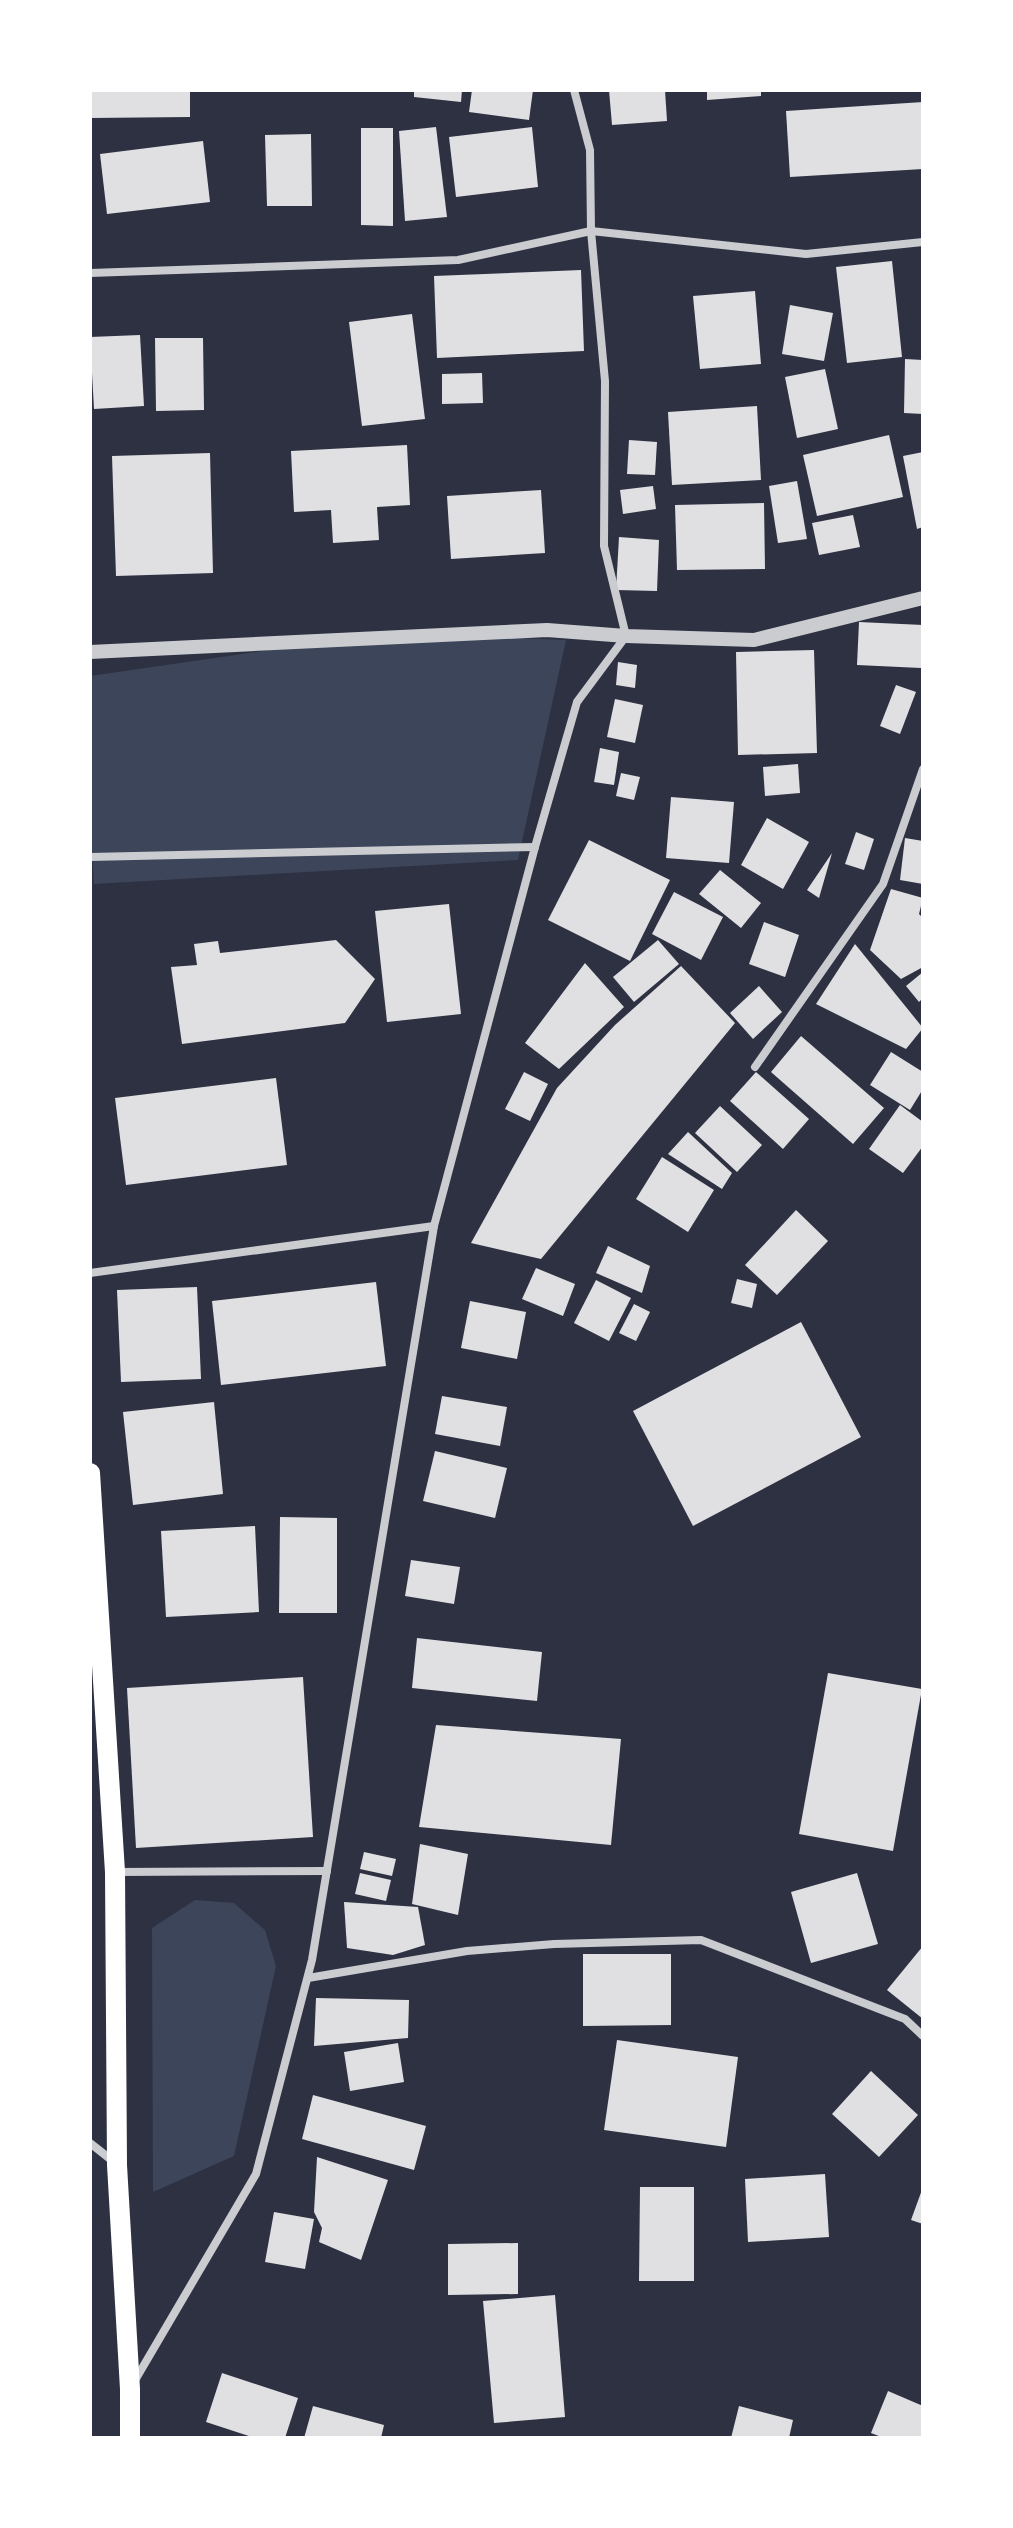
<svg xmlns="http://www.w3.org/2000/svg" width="1013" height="2528" viewBox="0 0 1013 2528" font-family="'Archivo Narrow',sans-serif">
  <rect width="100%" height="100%" fill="#2d3142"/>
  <g fill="#3c4559">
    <path d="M388 633 566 640 518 860 94 884 90 822V676Z"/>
    <path d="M195 1900 234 1903 265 1930 276 1966 234 2156 153 2192 152 1928Z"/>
  </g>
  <g fill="#e0e0e3">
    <path d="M90 90H190V117L90 118Z"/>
    <path d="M414 90H462L461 102 414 97Z"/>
    <path d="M472 90H533L529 120 469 112Z"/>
    <path d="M609 90H665L667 121 612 125Z"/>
    <path d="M707 90H761V96L707 100Z"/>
    <path d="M923 102V169L790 177 786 111Z"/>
    <path d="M436 127 447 217 405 221 399 131Z"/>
    <path d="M532 127 538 187 456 197 449 137Z"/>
    <path d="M361 128H393V226L361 225Z"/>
    <path d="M311 134 312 206H267L265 135Z"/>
    <path d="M203 141 210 202 107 214 100 154Z"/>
    <path d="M892 261 902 357 847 363 836 267Z"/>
    <path d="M581 270 584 351 437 358 434 276Z"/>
    <path d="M755 291 761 364 700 369 693 296Z"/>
    <path d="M790 305 833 313 824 361 782 354Z"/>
    <path d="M412 314 425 419 362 426 349 322Z"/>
    <path d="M140 335 144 406 94 409 90 337Z"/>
    <path d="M155 338H203L204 410 156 411Z"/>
    <path d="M905 359 923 360V414L904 413Z"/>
    <path d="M825 369 838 429 797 438 785 377Z"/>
    <path d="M482 373 483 403 442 404V374Z"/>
    <path d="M757 406 761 480 672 485 668 412Z"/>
    <path d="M889 435 903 497 817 516 803 455Z"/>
    <path d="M629 440 657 442 655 475 627 474Z"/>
    <path d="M407 445 410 505 377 507 379 540 333 543 331 510 294 512 291 451Z"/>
    <path d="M923 452V527L917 529 903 456Z"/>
    <path d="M210 453 213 573 116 576 112 456Z"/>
    <path d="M797 481 807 539 778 543 769 486Z"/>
    <path d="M653 486 656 509 623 514 620 490Z"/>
    <path d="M541 490 545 553 451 559 447 496Z"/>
    <path d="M764 503 765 569 677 570 675 505Z"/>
    <path d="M853 515 860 547 819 555 812 523Z"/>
    <path d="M619 537 659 540 657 591 616 590Z"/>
    <path d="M859 622 923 625 921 668 857 665Z"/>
    <path d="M814 650 817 753 738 755 736 652Z"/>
    <path d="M618 662 637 665 635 688 616 685Z"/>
    <path d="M896 685 916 692 900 734 880 726Z"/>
    <path d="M615 699 643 705 635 743 607 737Z"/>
    <path d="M600 748 619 752 614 785 594 782Z"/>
    <path d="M798 764 800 793 765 796 763 767Z"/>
    <path d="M621 773 640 777 634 800 616 796Z"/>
    <path d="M671 797 734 802 729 863 666 858Z"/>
    <path d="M767 818 809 842 783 889 741 865Z"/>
    <path d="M856 832 874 839 864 870 845 864Z"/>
    <path d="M905 838 923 841V884L900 880Z"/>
    <path d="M589 840 670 880 630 961 548 920Z"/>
    <path d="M832 853 819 898 807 890Z"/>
    <path d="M720 870 761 903 741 928 699 894Z"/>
    <path d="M891 889 923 898 919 914 923 918V967L901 979 870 950Z"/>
    <path d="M674 892 723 917 701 960 652 934Z"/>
    <path d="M449 904 461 1014 387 1022 375 911Z"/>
    <path d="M764 922 799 935 785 977 749 964Z"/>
    <path d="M336 940 375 979 345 1023 182 1044 171 967 197 965 194 944 218 941 220 953Z"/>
    <path d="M658 940 679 964 634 1002 613 977Z"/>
    <path d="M855 944 923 1028 906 1049 816 1004Z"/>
    <path d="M585 963 624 1007 559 1069 525 1043Z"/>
    <path d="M681 966 735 1023 541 1259 471 1243 557 1088 615 1025Z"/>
    <path d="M923 972V998L919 1002 906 986Z"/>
    <path d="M759 986 782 1012 753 1039 730 1013Z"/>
    <path d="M801 1036 884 1108 853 1144 771 1072Z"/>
    <path d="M891 1052 923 1072V1089L910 1110 870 1085Z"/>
    <path d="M524 1072 548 1084 530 1121 505 1109Z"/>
    <path d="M756 1072 809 1119 783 1149 730 1101Z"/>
    <path d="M276 1078 287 1165 126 1185 115 1098Z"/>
    <path d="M900 1105 923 1122V1146L903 1173 869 1149Z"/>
    <path d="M720 1106 762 1145 737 1172 695 1133Z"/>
    <path d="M688 1132 732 1173 722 1189 668 1154Z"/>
    <path d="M662 1157 714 1190 688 1232 636 1199Z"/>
    <path d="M796 1210 828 1241 777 1295 745 1265Z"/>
    <path d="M608 1246 650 1266 642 1293 596 1273Z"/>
    <path d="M536 1268 575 1284 563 1316 522 1299Z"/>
    <path d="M737 1279 757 1284 752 1308 731 1303Z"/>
    <path d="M596 1280 631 1298 609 1341 574 1323Z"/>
    <path d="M376 1282 386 1366 221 1385 212 1301Z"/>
    <path d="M197 1287 201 1379 121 1382 117 1290Z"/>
    <path d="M470 1301 526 1312 517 1359 461 1348Z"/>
    <path d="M634 1304 650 1312 636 1341 619 1333Z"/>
    <path d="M801 1322 861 1437 693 1526 633 1411Z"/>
    <path d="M442 1396 507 1407 500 1446 435 1434Z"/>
    <path d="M214 1402 223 1494 133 1505 123 1412Z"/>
    <path d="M435 1451 507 1468 495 1518 423 1501Z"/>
    <path d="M280 1517 337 1518V1613H279Z"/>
    <path d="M255 1526 259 1612 166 1617 161 1531Z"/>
    <path d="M411 1560 460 1567 454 1604 405 1596Z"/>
    <path d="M417 1638 542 1652 537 1701 412 1688Z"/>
    <path d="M828 1673 922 1689 893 1851 799 1834Z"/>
    <path d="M303 1677 313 1837 136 1848 127 1688Z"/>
    <path d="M436 1725 621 1739 611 1845 419 1827Z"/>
    <path d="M420 1844 468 1854 458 1915 412 1904Z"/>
    <path d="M364 1852 396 1859 392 1876 360 1869Z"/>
    <path d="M360 1873 391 1880 386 1901 355 1894Z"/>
    <path d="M857 1873 878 1944 811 1963 791 1892Z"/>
    <path d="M344 1902 418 1907 425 1945 393 1955 347 1948Z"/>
    <path d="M923 1946V2019L887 1990Z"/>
    <path d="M583 1954H671V2025L583 2026Z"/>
    <path d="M316 1998 409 2000 408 2038 314 2046Z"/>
    <path d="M617 2040 738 2057 726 2147 604 2130Z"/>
    <path d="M398 2043 404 2082 350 2091 344 2052Z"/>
    <path d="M871 2071 918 2115 879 2157 832 2114Z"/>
    <path d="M313 2095 426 2126 414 2170 302 2139Z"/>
    <path d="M317 2157 388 2180 361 2260 319 2242 322 2228 314 2212Z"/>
    <path d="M825 2174 829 2237 748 2242 745 2179Z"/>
    <path d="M640 2187H694V2281H639Z"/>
    <path d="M923 2187V2224L911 2220Z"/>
    <path d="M274 2212 314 2219 305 2269 265 2262Z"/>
    <path d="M518 2243V2294L448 2295V2244Z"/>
    <path d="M555 2295 565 2417 494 2423 483 2301Z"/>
    <path d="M222 2373 298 2398 285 2438H255L206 2422Z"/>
    <path d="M888 2391 923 2406V2438H884L871 2433Z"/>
    <path d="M313 2406 384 2425 381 2438H304Z"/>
    <path d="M739 2406 793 2420 789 2438H731Z"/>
  </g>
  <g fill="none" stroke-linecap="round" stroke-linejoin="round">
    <g stroke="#caccd0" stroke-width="8">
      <path d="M90 273 458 260 591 231 806 254 923 242"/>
      <path d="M90 857 535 847"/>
      <path d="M755 1067 883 884 923 769"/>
      <path d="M90 1273 434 1226"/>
      <path d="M116 1872 327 1871"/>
      <path d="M308 1978 467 1951 554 1944 701 1940 905 2019 923 2036"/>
      <path d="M90 2143 114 2162"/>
      <path d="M134 2382 256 2174 312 1960 434 1226 535 847 577 702 626 636 604 546 605 381 591 231 590 150 574 90"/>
    </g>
    <path stroke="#caccd0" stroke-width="14" d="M90 652 547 630 626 636 754 640 923 598"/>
    <path stroke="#fff" stroke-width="20" d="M90 1473 115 1872 117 2165 130 2389V2438"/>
  </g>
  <rect width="1013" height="2528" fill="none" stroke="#ffffff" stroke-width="184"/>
</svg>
